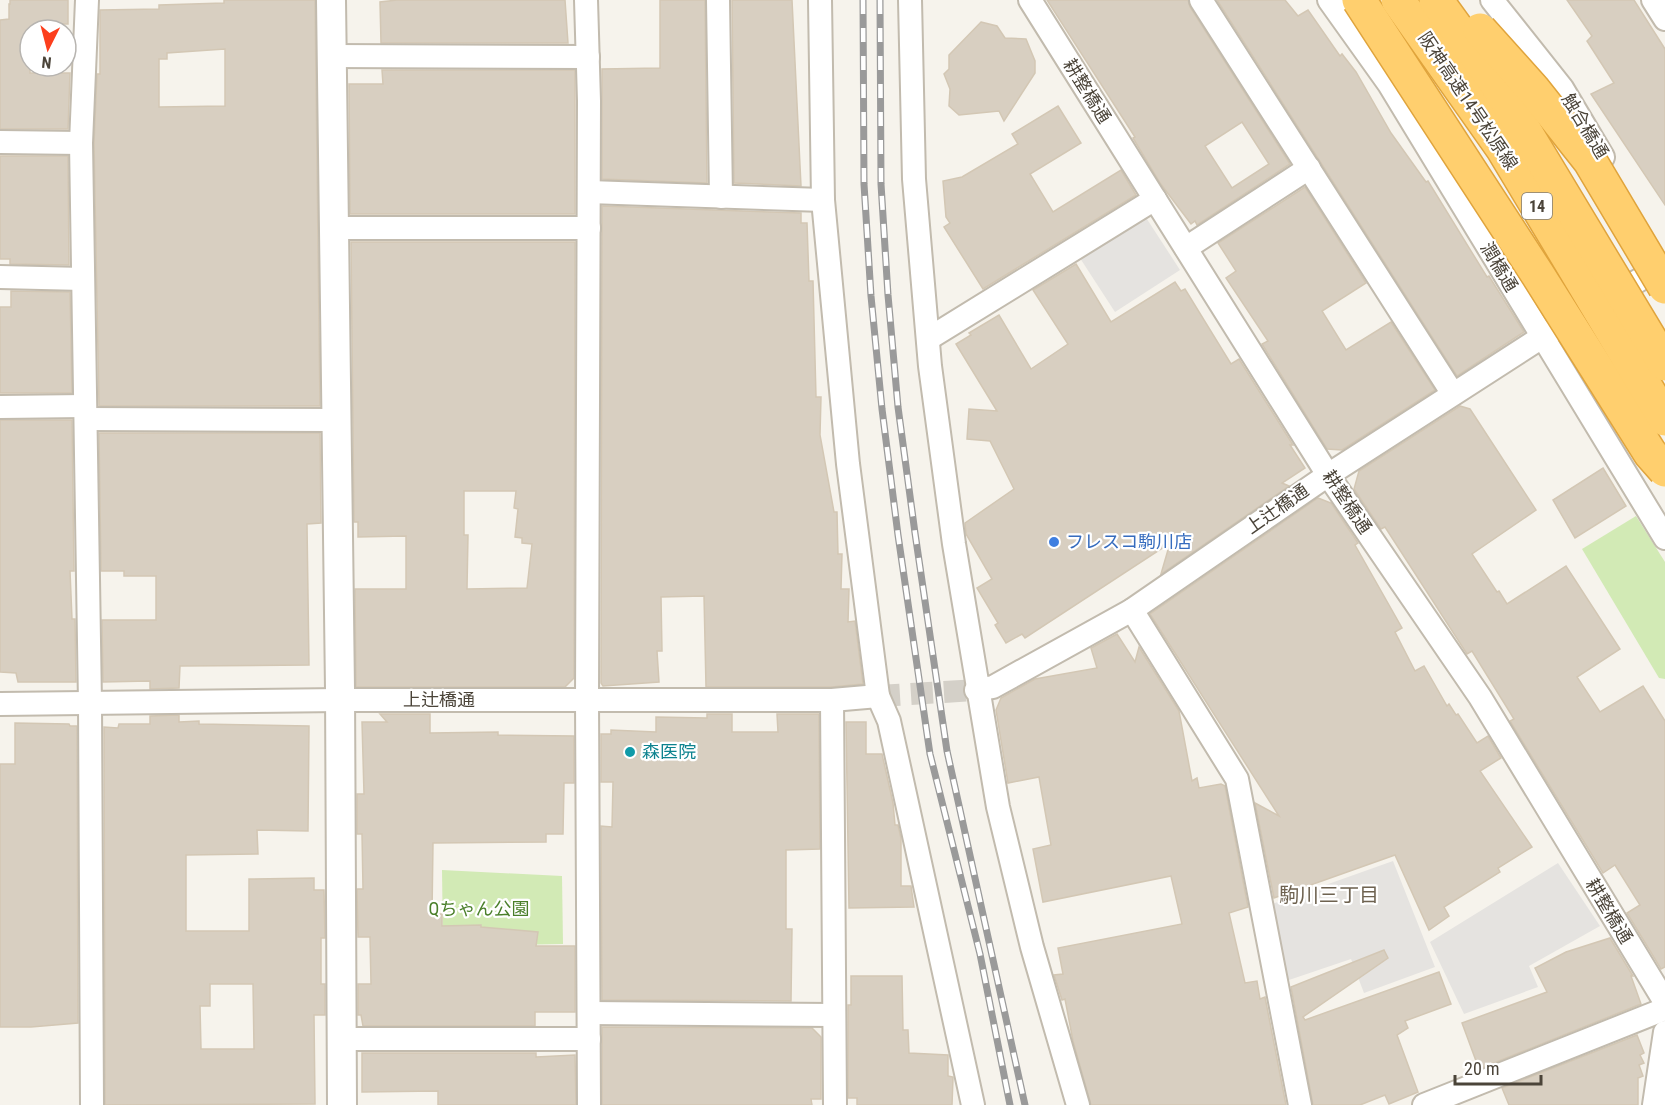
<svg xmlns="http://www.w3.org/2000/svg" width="1665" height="1105" viewBox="0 0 1665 1105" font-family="'Roboto Condensed','Noto Sans JP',sans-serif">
  <rect width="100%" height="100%" fill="#f6f3ec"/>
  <g fill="#d2eab5">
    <path d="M1636 516 1665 562V679L1659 678 1582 549Z"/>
    <path d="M442 870 562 876 563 944 443 946Z"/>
  </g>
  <g fill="#e5e3e0">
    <path d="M1143 213 1180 270 1115 312 1078 255Z"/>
    <path d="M1393 861 1435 967 1364 993 1351 959 1286 981 1269 905Z"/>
    <path d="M1558 863 1600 926 1529 966 1538 987 1464 1014 1430 942Z"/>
  </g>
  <g fill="#d8cfc1" stroke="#d3c7b4" stroke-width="1.5" fill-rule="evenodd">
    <path d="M10 0H68V24H54V30H30V73H70L68 129H0V20L9 19V4H10Z"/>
    <path d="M224 0H315L320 406H99L94 143 97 74H100V10L159 9V5L224 3ZM225 49V106L159 107V59H167V53Z"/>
    <path d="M397 0H565L568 43H381L380 2Z"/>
    <path d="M660 0H705L707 183 602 179V69L660 68Z"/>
    <path d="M732 0H792L801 186 734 183Z"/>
    <path d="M1047 0H1188L1190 7 1290 164 1197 225 1195 221 1191 224 1160 183 1133 138 1135 137ZM1242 122 1269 164 1232 188 1205 146Z"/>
    <path d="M1217 0H1285L1298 16 1308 10 1340 56 1342 54 1356 72 1391 133 1426 182 1428 181 1487 277 1489 276 1524 332 1457 376Z"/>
    <path d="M1567 0H1634L1665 49V205L1591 94 1614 83 1587 41 1592 36Z"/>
    <path d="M981 22 997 26 1005 38 1026 39 1035 61V73L1004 121 999 111 959 115 949 106 950 89 944 74 949 69V55Z"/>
    <path d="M382 70H575V214H350L349 84H383Z"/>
    <path d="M1058 106 1081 143 1030 174 1053 212 1121 170 1136 195 983 289 944 227 950 223 946 217 943 181 962 177 1018 144 1012 134Z"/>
    <path d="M0 156H68L69 265 10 264V259H0Z"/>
    <path d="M1305 187 1366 283 1322 311 1346 350 1391 322 1435 390 1342 450 1327 449 1262 344 1268 341 1226 278 1236 271 1218 243Z"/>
    <path d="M602 206 801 213V223H807L809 281H813L816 397H821L820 435 834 512H837L838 554H842L841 589H849L848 622 855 621 863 684 831 687H706L704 596 661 597 662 651H657L659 682 603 686 601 683Z"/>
    <path d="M351 242H575L574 678 565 687H356L355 589H406V536L358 537V522H354ZM464 491H516L514 508 518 509 515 537 522 538V543L532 544 527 588 467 589 468 535H464Z"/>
    <path d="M1076 264 1111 322 1175 282 1181 291 1185 289 1231 364 1239 359 1293 445H1290L1305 468 1282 483 1289 486 1161 574 1170 543 1025 638 1022 634 1006 643 995 625 998 623 977 588 992 579 966 534 965 523 1014 489 990 441 967 439 969 409 997 411 956 344 971 335 969 333 999 315 1031 369 1068 344 1033 290Z"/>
    <path d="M11 291 70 292 72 393H0V307H11Z"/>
    <path d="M1460 406 1470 409 1536 510 1472 554 1497 592 1499 591 1507 604 1566 566 1620 649 1577 677 1600 712 1643 686 1665 721V967L1661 969 1627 913 1640 905 1615 865 1603 873 1510 721 1514 719 1472 651 1467 654 1385 527 1381 529 1354 489 1359 471Z"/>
    <path d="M0 420H72L74 571H70L72 619H75L76 682H18L16 673 0 672Z"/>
    <path d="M99 433H320L321 523 307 524 309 665 180 666 179 688 150 689V681L103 682 102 620H156V576H124V571H101Z"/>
    <path d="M1603 468 1626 506 1575 538 1553 500Z"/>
    <path d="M1318 498 1331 503 1358 543 1355 545 1402 628 1395 632 1415 671 1424 666 1447 706 1449 704 1456 715 1458 714 1477 743 1488 736 1501 758 1480 771 1532 847 1498 868 1500 872 1444 907 1449 916 1429 930 1395 855 1274 898 1255 803 1279 816 1150 614Z"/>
    <path d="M1117 634 1135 662 1139 647 1179 711 1192 781 1197 778 1199 788 1221 784 1225 786 1248 907 1229 913 1245 983 1257 981 1260 999 1265 997 1286 1105H1091L1073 1041 1065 999 1062 1000 1054 975 1063 974 1058 948 1182 924 1171 876 1043 902 1033 849 1051 845 1039 777 1008 783 996 710 1001 698 1035 679 1097 668 1091 648Z"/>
    <path d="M380 714H430V733L498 732V735L574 736V783H564L563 834H546V842L433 843 432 914H442V926L481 925V927L538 932 536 946H575V1012H535V1026H363L361 1015H358V984H371L370 937H358L357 889H363L362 834H357V794H364L362 722H387Z"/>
    <path d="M707 714H732V732H778L777 714H819L820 849 786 850V929H792L791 1001 602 1000 601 826 612 827 613 782H601V734H611V730L656 732V717L707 718Z"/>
    <path d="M179 715V722L199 721V724L309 726 308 831 257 830 258 854 186 855V931H249V879L314 878V890H324L325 938H321V984H325V1015H314L315 1104 105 1105 104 727 118 728 119 724H150V716ZM210 984H253L254 1049H201L200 1006H210Z"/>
    <path d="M846 722H866V754H882L893 803 895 825H898L901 838V886H911L914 907 849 908Z"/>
    <path d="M15 723 69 724 70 726H77L78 1023 31 1027H0V764H15Z"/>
    <path d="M1610 938 1633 976H1631L1641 1004 1479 1069 1462 1023 1547 992 1535 968 1566 952Z"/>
    <path d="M1384 950 1388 958 1303 1017 1305 1020 1439 972 1451 1004 1405 1021 1408 1028 1397 1035 1418 1092 1389 1104 1385 1095 1360 1105H1313L1291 987Z"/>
    <path d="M851 976H902L903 1030H908L909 1053 948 1055V1076L953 1077V1078L952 1105H857V1098H848V1005H851Z"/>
    <path d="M602 1027 812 1028 821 1037V1099H811L812 1105H602Z"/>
    <path d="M1637 1035 1644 1053 1640 1055 1644 1063 1639 1065 1643 1076 1638 1078V1105H1509L1502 1088Z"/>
    <path d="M362 1053H536V1057L575 1055 576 1105H438V1091L362 1092Z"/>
  </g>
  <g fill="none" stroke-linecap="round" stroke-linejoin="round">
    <path stroke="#d4d0c8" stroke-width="22" stroke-dasharray="22 11" stroke-linecap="butt" d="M878 696 976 690"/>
    <g stroke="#c2bbae" stroke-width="26">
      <g id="minor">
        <path d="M87 0 81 143 90 703 92 1105"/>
        <path d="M586 0 589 101 587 700 589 1105"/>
        <path d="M718 0 721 197"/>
        <path d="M820 0 823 200 848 464 878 696 889 721 973 1105"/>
        <path d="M910 0 914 179 930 366 954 544 998 807 1032 947 1078 1105"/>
        <path d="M1030 0 1328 475 1480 697 1665 1002"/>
        <path d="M1201 0 1453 394"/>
        <path d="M1329 0 1389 84 1665 538"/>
        <path d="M1492 0 1562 88 1603 157"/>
        <path d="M1653 0 1665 19"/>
        <path d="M331 56 588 57"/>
        <path d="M0 142 81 143"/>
        <path d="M589 192 823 200"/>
        <path d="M333 228H589"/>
        <path d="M1186 248 1309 168"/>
        <path d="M0 277 83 279"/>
        <path d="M928 339 1155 199"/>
        <path d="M0 407 85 406"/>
        <path d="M86 419 336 420"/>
        <path d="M1132 610 1237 779 1300 1105"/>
        <path d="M976 690 993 687 1132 610 1328 475 1542 337 1665 265"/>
        <path d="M832 700 835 1105"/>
        <path d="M0 704 340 700H832L878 696"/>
        <path d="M589 1013 834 1015"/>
        <path d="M342 1039H589"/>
        <path d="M1424 1105 1665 1009"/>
        <path d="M1654 1105 1665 1032"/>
      </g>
    </g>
    <g stroke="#c2bbae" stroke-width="32">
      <path id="tertiary" d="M331 0 340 689 342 1105"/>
    </g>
    <use href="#minor" stroke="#fff" stroke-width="22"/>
    <use href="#tertiary" stroke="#fff" stroke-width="28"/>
    <g stroke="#9a9a9a" stroke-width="7">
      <g id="rail">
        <path d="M863 0 864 184 871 296 882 409 898 535 930 754 980 954 1010 1105"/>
        <path d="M880 0 881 184 888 295 898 407 915 533 947 751 1025 1105"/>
      </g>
    </g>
    <use href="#rail" stroke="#fff" stroke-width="4.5" stroke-dasharray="14" stroke-linecap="butt"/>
    <g stroke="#e0a43c" stroke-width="36" stroke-linecap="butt">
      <g id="motorway-bridge">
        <path d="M1359 0 1538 275 1650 453 1665 470"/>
        <path d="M1398 0 1503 149 1665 419"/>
        <path d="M1436 0 1494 80 1665 364"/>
        <path d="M1480 30 1533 89 1590 161 1665 287"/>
      </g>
    </g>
    <use href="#motorway-bridge" stroke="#ffcf6e" stroke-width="33"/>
  </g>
  <circle fill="#3f7fe0" stroke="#fff" stroke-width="2" cx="1054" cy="542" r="6"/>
  <circle fill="#0f9aa8" stroke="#fff" stroke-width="2" cx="630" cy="752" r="6"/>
  <g text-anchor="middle" stroke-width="4.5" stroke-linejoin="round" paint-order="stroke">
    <rect fill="#fff" stroke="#817c74" stroke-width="1.5" x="1522" y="193" width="30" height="26" rx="4.5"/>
    <g font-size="16" font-weight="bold" fill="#4b4439">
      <text x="1537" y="212">14</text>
    </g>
    <g font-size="18" fill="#4b4439" stroke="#fff">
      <text transform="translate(1087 91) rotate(58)" y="6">耕整橋通</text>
      <text transform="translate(1468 101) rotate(56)" y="6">阪神高速14号松原線</text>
      <text transform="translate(1585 126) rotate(59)" y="6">触合橋通</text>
      <text transform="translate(1499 267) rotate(59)" y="6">潤橋通</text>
      <text transform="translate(1347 502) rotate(56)" y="6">耕整橋通</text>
      <text transform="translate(1277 509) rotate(-35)" y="6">上辻橋通</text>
      <text x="439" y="706">上辻橋通</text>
      <text transform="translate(1609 911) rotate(59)" y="6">耕整橋通</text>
    </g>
    <g font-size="18" fill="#366cbe" stroke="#fff" text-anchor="start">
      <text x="1066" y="548">フレスコ駒川店</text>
    </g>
    <g font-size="18" fill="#0d838f" stroke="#fff" text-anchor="start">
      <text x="642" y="758">森医院</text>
    </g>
    <g font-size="18" fill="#4a7f2a" stroke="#fff">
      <text x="479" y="915">Qちゃん公園</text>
    </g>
    <g font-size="20" fill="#6e6250" stroke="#fff">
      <text x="1329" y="902">駒川三丁目</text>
    </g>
  </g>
  <g transform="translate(48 48) rotate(186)"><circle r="28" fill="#ffffff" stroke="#b7b4b0" stroke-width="1.5"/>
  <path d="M0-4.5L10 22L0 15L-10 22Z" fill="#fc3f1d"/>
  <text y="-9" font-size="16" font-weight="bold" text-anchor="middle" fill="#4b4439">N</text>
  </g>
  <path d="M1455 1075v9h86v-9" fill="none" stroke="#4b4439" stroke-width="3"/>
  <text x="1464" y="1075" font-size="18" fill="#4b4439" stroke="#ffffff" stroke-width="4.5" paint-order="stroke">20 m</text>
</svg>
